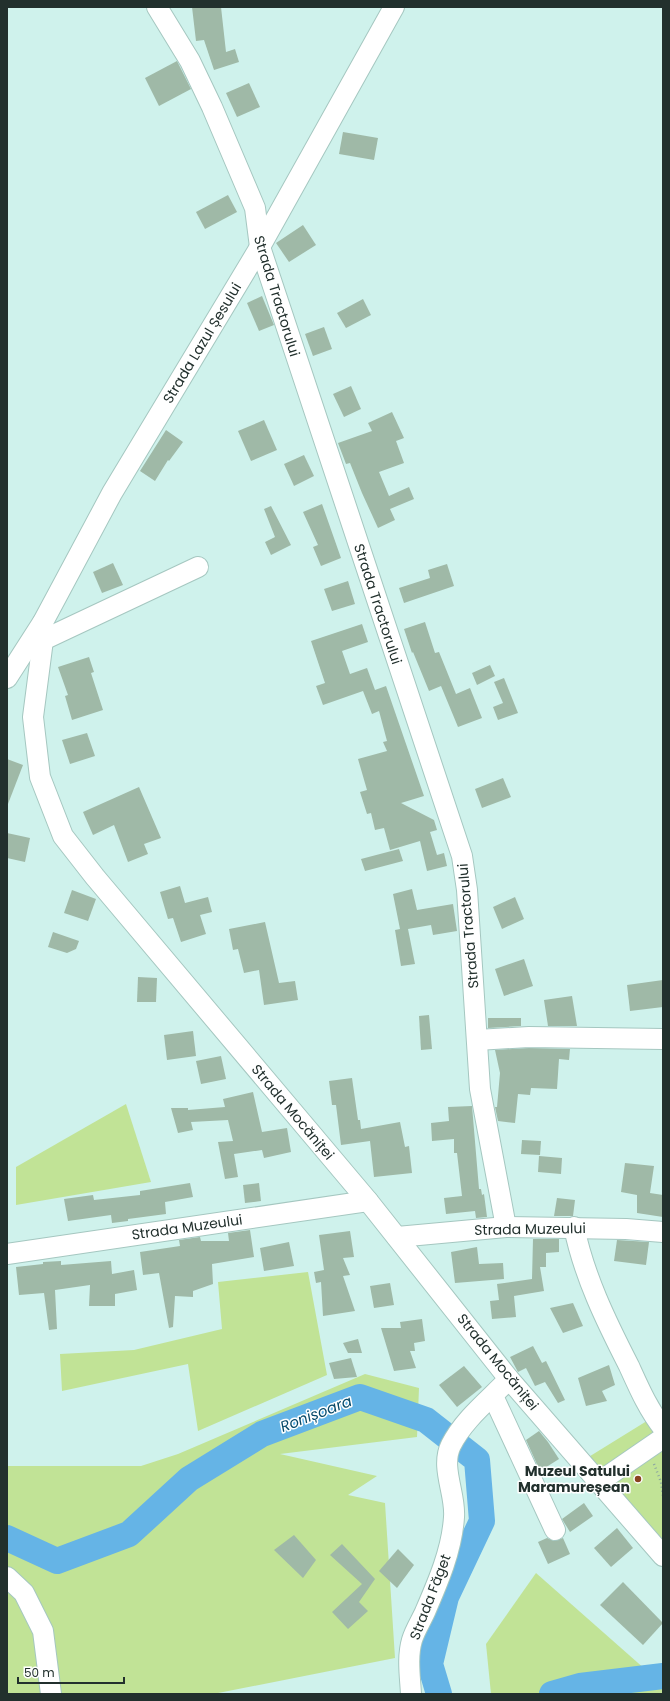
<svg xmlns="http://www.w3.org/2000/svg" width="670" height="1701" viewBox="0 0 670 1701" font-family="Poppins,sans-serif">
  <rect width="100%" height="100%" fill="#cff2ec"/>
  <g fill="#c1e396">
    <path d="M126 1104 151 1182 16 1205V1167Z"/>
    <path d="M308 1272 327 1375 198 1431 188 1364 62 1391 60 1354 134 1350 222 1329 218 1282Z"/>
    <path d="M365 1374 419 1388 417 1437 280 1454 377 1476 348 1495 385 1503 395 1658 213 1694H7V1466H141L178 1454Z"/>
    <path d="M663 1411V1543L622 1498 617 1484 610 1474 587 1458Z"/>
    <path d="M536 1573 663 1685V1694H491L486 1644Z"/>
  </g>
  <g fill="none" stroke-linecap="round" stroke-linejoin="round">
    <g stroke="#65b4e6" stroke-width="26">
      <path d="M7 1538 57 1561 129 1534 189 1479 262 1434 360 1397 426 1420 477 1460 482 1521 446 1597 430 1664 439 1694"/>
      <path d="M552 1694 580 1686 663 1676"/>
    </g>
  </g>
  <g fill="#9fb9a7">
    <path d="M192 7H221L226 52 235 49 239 62 214 70 204 40 196 41Z"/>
    <path d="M177 61 191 89 159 106 145 78Z"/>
    <path d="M249 83 260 107 237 117 226 93Z"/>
    <path d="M343 132 378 138 374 160 339 154Z"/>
    <path d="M228 195 237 212 205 229 196 212Z"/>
    <path d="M303 225 316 245 289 262 276 243Z"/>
    <path d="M262 296 274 325 259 331 247 303Z"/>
    <path d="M363 299 371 315 346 328 337 313Z"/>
    <path d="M324 327 332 349 313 356 305 334Z"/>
    <path d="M351 386 361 409 344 417 333 394Z"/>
    <path d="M392 412 404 438 396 441 404 463 379 472 389 496 409 487 414 499 390 509 395 520 378 528 362 493 350 463 346 464 338 443 372 431 368 423Z"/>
    <path d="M264 420 277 450 251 461 238 431Z"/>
    <path d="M166 430 183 442 169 461 168 460 155 481 140 471Z"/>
    <path d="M304 455 314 476 294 486 284 464Z"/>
    <path d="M322 504 341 558 321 566 313 547 318 545 303 512Z"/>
    <path d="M271 506 291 545 271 555 265 542 275 537 264 509Z"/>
    <path d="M113 563 123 585 102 593 93 572Z"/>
    <path d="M447 564 454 586 404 603 399 588 430 578 428 570Z"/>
    <path d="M348 581 355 604 332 611 324 589Z"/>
    <path d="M425 622 435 653 439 652 456 694 470 688 482 718 458 727 441 686 429 691 413 652 412 653 404 629Z"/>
    <path d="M362 624 368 642 342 651 350 674 367 668 375 690 386 686 424 796 401 803 434 820 437 830 430 832 437 855 444 853 447 866 427 871 420 841 390 850 384 828 375 830 371 813 367 814 360 792 367 790 358 759 387 751 383 742 387 741 379 711 372 714 363 691 323 705 316 686 325 683 311 641Z"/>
    <path d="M89 657 94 672 91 673 103 710 72 720 65 696 68 695 58 667Z"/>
    <path d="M490 665 495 676 477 685 472 673Z"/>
    <path d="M504 678 518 713 498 720 493 707 503 703 494 682Z"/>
    <path d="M87 733 95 756 70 764 62 740Z"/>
    <path d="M7 759 23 765 8 804H7Z"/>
    <path d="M503 778 511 797 482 808 475 789Z"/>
    <path d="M139 787 161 838 144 844 148 854 128 862 114 825 93 835 83 812Z"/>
    <path d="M7 833 30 838 25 862 7 858Z"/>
    <path d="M399 849 403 861 365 871 361 859Z"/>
    <path d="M180 886 185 903 208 897 212 912 200 915 206 934 181 942 173 918 168 919 160 892Z"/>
    <path d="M412 889 417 910 453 904 457 931 433 935 431 925 408 929 415 964 401 966 395 930 400 929 393 894Z"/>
    <path d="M72 890 96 899 88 921 64 913Z"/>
    <path d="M515 897 524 919 502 929 493 907Z"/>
    <path d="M265 922 279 983 295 981 298 1000 264 1005 259 970 244 973 238 949 233 950 229 929Z"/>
    <path d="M53 932 79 941 76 949 67 953 48 947Z"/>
    <path d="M524 959 533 986 504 996 495 969Z"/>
    <path d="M138 977 157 978 156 1002H137Z"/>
    <path d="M663 980V1007L630 1011 627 985Z"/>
    <path d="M572 996 577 1026H548L544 1000Z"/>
    <path d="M429 1015 432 1049 421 1050 419 1016Z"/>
    <path d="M488 1018H521V1026L488 1028Z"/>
    <path d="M193 1031 196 1056 167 1060 164 1035Z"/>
    <path d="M529 1048 570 1049 569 1060 559 1059 557 1089 531 1088 530 1095 518 1094 515 1123 498 1121 495 1107H497L500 1073 495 1050Z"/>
    <path d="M221 1056 226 1079 201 1084 196 1061Z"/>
    <path d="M352 1078 358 1120H360L361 1129 400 1122 405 1147 409 1146 412 1173 374 1177 370 1141 341 1145 336 1105H332L329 1081Z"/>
    <path d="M253 1092 262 1132 287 1128 291 1152 264 1158 262 1150 234 1154 238 1177 225 1179 218 1142 233 1141 228 1120 191 1122 193 1130 178 1133 171 1108H188V1110L225 1107 223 1099Z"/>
    <path d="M472 1106 479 1189H481L482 1195 484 1194 487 1217 476 1218 475 1211 446 1214 444 1198 462 1196 457 1153H454V1139L432 1141 431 1123 449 1121 448 1107Z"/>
    <path d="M522 1140 541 1141 540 1155 521 1154Z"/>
    <path d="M539 1156 562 1158 561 1174 538 1172Z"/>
    <path d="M625 1163 654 1166 650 1193 663 1195V1217L637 1213V1195L621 1192Z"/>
    <path d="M190 1183 193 1197 165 1202 166 1214 128 1219V1221L112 1223 111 1215 68 1221 64 1199 93 1195 94 1200 140 1195V1191Z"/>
    <path d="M259 1183 261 1201 245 1203 243 1185Z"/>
    <path d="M557 1198 575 1200 573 1216H554Z"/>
    <path d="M250 1230 254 1257 212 1264 213 1284 193 1291V1297L175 1296 173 1327 169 1328 159 1273 143 1275 140 1252 180 1246 179 1240 200 1237 201 1241H229L228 1233Z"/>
    <path d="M350 1231 354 1257 343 1258 350 1275 343 1276 355 1311 323 1316 321 1282 316 1283 314 1272 324 1270 319 1235Z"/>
    <path d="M533 1239H559V1252L546 1253V1267H540L544 1291 514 1296 516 1317 492 1319 490 1301 499 1300 497 1284 532 1279Z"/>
    <path d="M617 1240 649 1242 646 1265 614 1261Z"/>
    <path d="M289 1242 294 1266 264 1271 260 1248Z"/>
    <path d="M477 1247 479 1264 503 1263 504 1279 455 1283 451 1252Z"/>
    <path d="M61 1261V1265L111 1261 112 1274 134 1270 137 1290 115 1294V1306H89L90 1285 55 1290 57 1329 49 1330 44 1293 19 1295 16 1267 43 1264V1262Z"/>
    <path d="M390 1283 394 1305 374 1308 370 1286Z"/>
    <path d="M573 1303 583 1326 563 1333 550 1308Z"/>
    <path d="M422 1319 425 1341 414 1343 415 1351H410L416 1368 394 1371 381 1328H401L400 1322Z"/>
    <path d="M358 1339 362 1353H348L343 1343Z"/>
    <path d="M533 1346 542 1363 546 1361 565 1400 558 1403 545 1382 535 1386 526 1368 518 1372 510 1357Z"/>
    <path d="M351 1358 357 1377 334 1379 329 1363Z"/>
    <path d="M609 1365 615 1385 602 1391 607 1401 586 1406 578 1378Z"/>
    <path d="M464 1366 482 1387 457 1407 439 1385Z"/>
    <path d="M539 1431 548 1442 559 1459 540 1471 526 1440Z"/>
    <path d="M584 1503 593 1516 570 1532 562 1519Z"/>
    <path d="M617 1528 633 1548 611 1567 594 1548Z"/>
    <path d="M294 1535 316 1560 303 1578 274 1550Z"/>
    <path d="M547 1538 554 1541 563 1538 570 1554 548 1564 538 1542Z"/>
    <path d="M342 1544 375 1579 359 1602 368 1611 348 1629 332 1612 362 1584 330 1555Z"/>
    <path d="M398 1549 414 1565 397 1588 379 1571Z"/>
    <path d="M623 1582 663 1623 643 1645 600 1605Z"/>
  </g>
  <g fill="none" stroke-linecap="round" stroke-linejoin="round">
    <g stroke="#a5c7c0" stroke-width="22">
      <g id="minor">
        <path d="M157 7 190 61 212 107 255 208 260 247 462 856 467 890 480 1089 506 1227"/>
        <path d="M43 622V640L33 717 40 777 63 836 95 877 368 1201 509 1379 663 1556"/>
        <path d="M43 640 198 567"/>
        <path d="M7 678 43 622 112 493 260 247 394 7"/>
        <path d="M477 1040 529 1037 663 1039"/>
        <path d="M574 1227C584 1276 606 1321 629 1366 639 1388 648 1409 663 1428"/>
        <path d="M397 1237 506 1227 626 1229 663 1232"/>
        <path d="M7 1254 368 1201"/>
        <path d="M493 1396 555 1530"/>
        <path d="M599 1482 663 1438"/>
        <path d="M7 1577 24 1593 43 1631 51 1694"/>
        <path d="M411 1694C410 1676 407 1657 412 1640 415 1630 421 1621 425 1612 438 1582 452 1550 454 1517 456 1494 440 1467 451 1445 464 1419 490 1399 509 1379"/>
      </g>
    </g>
    <path stroke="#8ba5a0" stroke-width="2.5" stroke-dasharray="1 3" stroke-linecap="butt" d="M654 1464 661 1482 663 1496"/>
    <use href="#minor" stroke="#fff" stroke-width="20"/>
  </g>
  <circle fill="#89431f" stroke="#fff" stroke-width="1.5" cx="638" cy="1479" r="4"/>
  <g text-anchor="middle" stroke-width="3" stroke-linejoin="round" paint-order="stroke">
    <g font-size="14" fill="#22302d" stroke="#fff">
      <text transform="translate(277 296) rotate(73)" y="5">Strada Tractorului</text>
      <text transform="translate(202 343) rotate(-59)" y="5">Strada Lazul Șesului</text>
      <text transform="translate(378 604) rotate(72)" y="5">Strada Tractorului</text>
      <text transform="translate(468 926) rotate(-95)" y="5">Strada Tractorului</text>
      <text transform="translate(293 1112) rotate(50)" y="5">Strada Mocăniței</text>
      <text transform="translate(187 1227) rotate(-8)" y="5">Strada Muzeului</text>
      <text transform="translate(530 1229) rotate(-1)" y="5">Strada Muzeului</text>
      <text transform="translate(498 1362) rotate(51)" y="5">Strada Mocăniței</text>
      <text transform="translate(430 1597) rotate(-69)" y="5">Strada Făget</text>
    </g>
    <g font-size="14" font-weight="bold" fill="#22302d" stroke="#fff" text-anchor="end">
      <text x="630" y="1476">Muzeul Satului<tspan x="630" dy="16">Maramureșean</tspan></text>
    </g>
    <g font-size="15" font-style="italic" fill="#074a6a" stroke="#fff">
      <text transform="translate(316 1414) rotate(-21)" y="5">Ronișoara</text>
    </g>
  </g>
  <rect width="670" height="1701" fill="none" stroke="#22302d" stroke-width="16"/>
  <path d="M18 1677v6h106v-6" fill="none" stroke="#22302d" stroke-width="2"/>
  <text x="24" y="1677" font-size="12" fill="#22302d" stroke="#ffffff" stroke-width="3" paint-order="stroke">50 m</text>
</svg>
